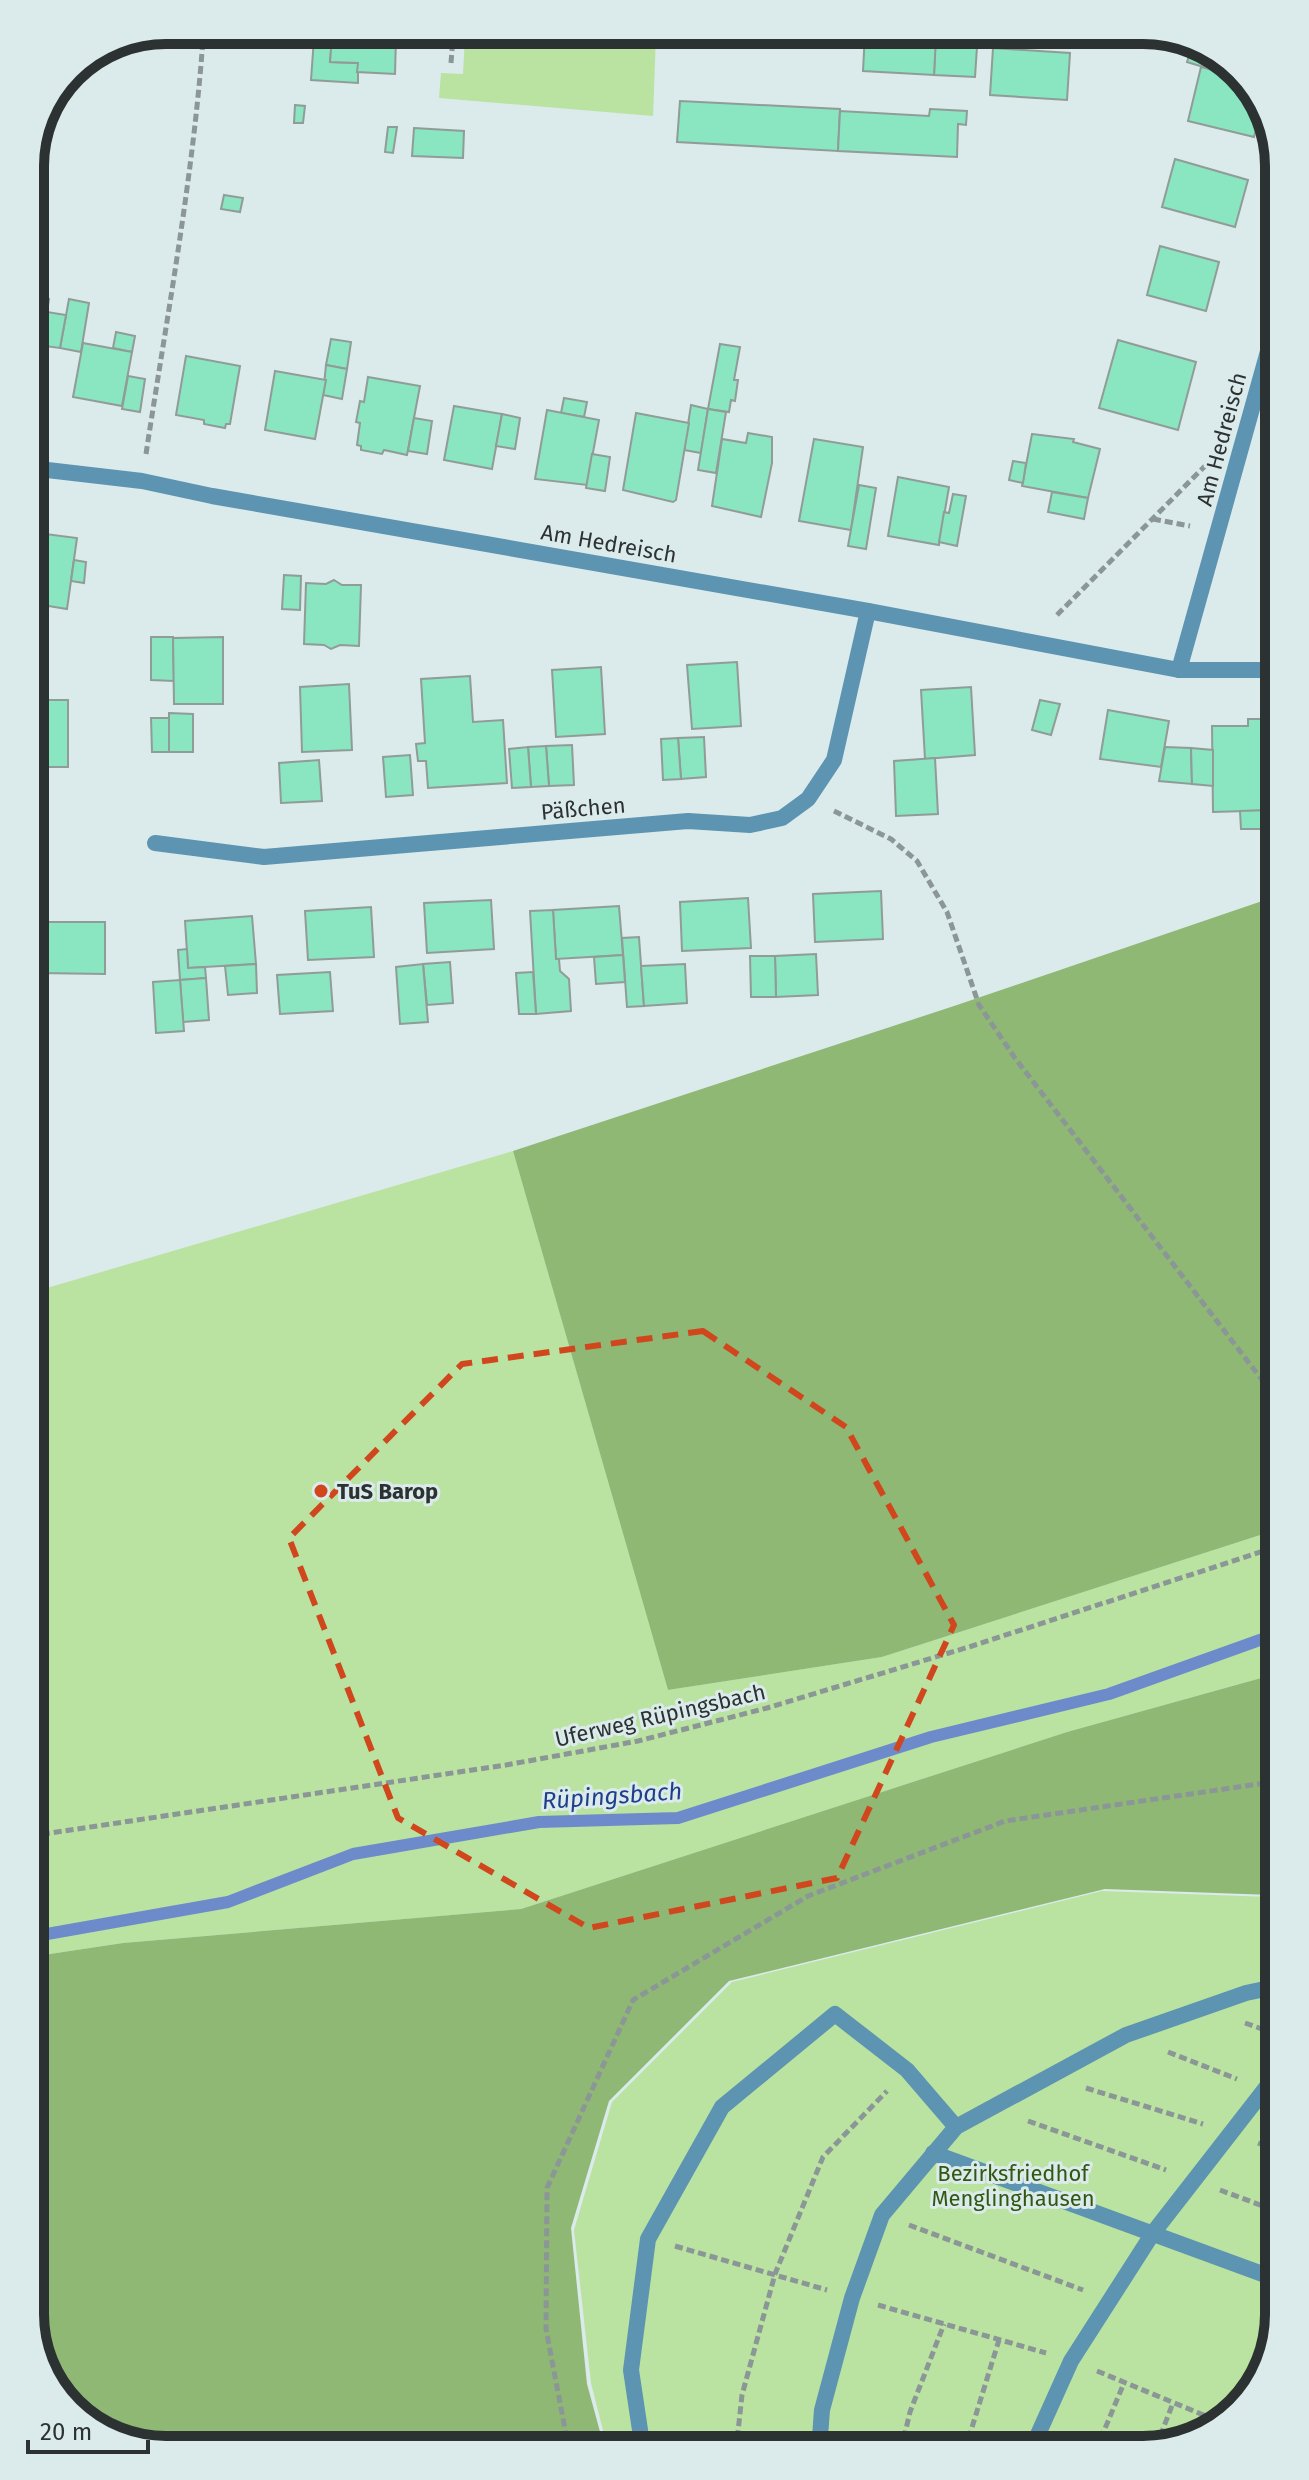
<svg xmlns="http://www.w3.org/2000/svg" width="1309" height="2480" viewBox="0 0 1309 2480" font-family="'Fira Sans',sans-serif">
  <rect width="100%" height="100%" fill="#dbeaea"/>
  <g fill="#bae2a1">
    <path d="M656 35 653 116 439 98 441 73 463 74 465 37Z"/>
    <path d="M513 1151 668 1690 882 1657 1279 1529V1673L1067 1732 521 1909 123 1943 30 1957V1293Z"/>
    <path d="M1102 1891 1270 1897 1279 1960V2314L1256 2389 1195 2439 1143 2450H608L591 2383 574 2230 612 2102 732 1982Z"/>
  </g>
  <g fill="#8fb875">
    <path d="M1274 839H1279V1529L882 1657 668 1690 513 1151 957 1005 1271 898Z"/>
    <path d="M1279 1673V1942L1272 1895 1105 1889 729 1981 609 2101 571 2228 587 2384 605 2450H158L90 2427 41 2366 30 2314V1957L123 1943 521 1909 1067 1732Z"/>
  </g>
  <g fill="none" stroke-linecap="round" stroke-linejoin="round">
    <path stroke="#6d8bcb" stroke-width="12" d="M30 1937 228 1902 353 1854 539 1822 678 1818 931 1737 1109 1694 1279 1633"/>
  </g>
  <g fill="#8ae5c1" stroke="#909c97" stroke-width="2">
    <path d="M936 32H978L975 77 934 75Z"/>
    <path d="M865 33 936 37 934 75 863 71Z"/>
    <path d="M314 38H332L330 62 358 63V83L311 80Z"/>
    <path d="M332 38H396L395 74 357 72 358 63 330 62Z"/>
    <path d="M1193 44 1219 53 1223 59 1220 72 1187 62Z"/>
    <path d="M993 48 1070 53 1067 100 990 95Z"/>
    <path d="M1201 67 1238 76 1262 106 1254 137 1188 121Z"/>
    <path d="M680 101 840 109 838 151 677 142Z"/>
    <path d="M295 105 305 106 303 123H294Z"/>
    <path d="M930 109 967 111 966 125 958 124 957 157 838 151 840 111 929 116Z"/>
    <path d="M388 127H397L393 153 385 152Z"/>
    <path d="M414 128 464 131 463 158 412 156Z"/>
    <path d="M1175 159 1248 180 1235 227 1162 207Z"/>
    <path d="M224 195 243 198 240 212 221 209Z"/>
    <path d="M1160 246 1219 262 1206 311 1147 295Z"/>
    <path d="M30 295 49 299 45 325 30 322Z"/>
    <path d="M69 299 89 303 81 352 60 348Z"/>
    <path d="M47 312 66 315 60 348 44 346Z"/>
    <path d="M30 322 47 325 36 393 33 392V396L30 395Z"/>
    <path d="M116 332 135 336 132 352 113 348Z"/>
    <path d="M331 339 351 342 347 369 326 365Z"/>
    <path d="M1118 340 1196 362 1178 430 1099 408Z"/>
    <path d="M83 343 132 352 122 406 73 397Z"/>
    <path d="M720 344 740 347 734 380H738L735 401 731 400 729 412 708 409Z"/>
    <path d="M186 356 240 366 230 424H226L225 428 204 424V420L176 415Z"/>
    <path d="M326 365 347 369 342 399 323 395Z"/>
    <path d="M275 371 326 380 315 439 265 430Z"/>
    <path d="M128 376 145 379 140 412 122 409Z"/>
    <path d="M368 377 420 386 407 455 384 450 382 454 361 450V446L357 445 360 423 356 422 360 401 364 402Z"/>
    <path d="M564 398 587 402 584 417 561 413Z"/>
    <path d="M691 405 708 409 701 453 684 450Z"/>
    <path d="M454 406 502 414 492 469 444 460Z"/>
    <path d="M708 409 726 412 716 473 698 470Z"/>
    <path d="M547 410 599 420 587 485 535 479Z"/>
    <path d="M636 413 689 423 676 500 673 502 623 490Z"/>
    <path d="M502 414 520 418 515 449 496 446Z"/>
    <path d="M414 418 432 421 427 454 408 451Z"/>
    <path d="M748 433 772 437V463L761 517 712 506 722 439 746 443Z"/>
    <path d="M1032 434 1074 439 1073 442 1100 449 1088 498 1022 486Z"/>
    <path d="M814 439 863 447 851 530 799 521Z"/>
    <path d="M592 454 610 457 605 491 586 488Z"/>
    <path d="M1013 461 1026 463 1023 483 1009 480Z"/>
    <path d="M898 477 949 487 939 545 888 536Z"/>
    <path d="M859 485 876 488 866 549 848 546Z"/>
    <path d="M1052 492 1088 498 1084 519 1048 512Z"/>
    <path d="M953 494 966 496 957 546 939 542 944 512 949 513Z"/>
    <path d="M30 532 77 538 67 609 30 603Z"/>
    <path d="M74 560 86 562 84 583 71 581Z"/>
    <path d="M284 575 301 576 300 610 282 609Z"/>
    <path d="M334 580 342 585H361L359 646 340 645 331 649 324 645 304 644 306 583 326 584Z"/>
    <path d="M151 637H173L174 681 151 680Z"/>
    <path d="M223 637V704H174L173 638Z"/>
    <path d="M737 662 741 726 692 729 687 665Z"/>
    <path d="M601 667 605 734 556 737 552 670Z"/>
    <path d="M470 676 473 722 503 720 507 783 428 788 426 761H418L416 744 425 743 421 679Z"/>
    <path d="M349 684 352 750 302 752 300 687Z"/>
    <path d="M971 687 975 755 925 759 921 690Z"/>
    <rect x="30" y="700" width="38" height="67"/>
    <path d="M1040 700 1060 704 1051 735 1032 730Z"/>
    <path d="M1108 710 1169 721 1161 767 1100 759Z"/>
    <path d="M169 713 193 714V752H169Z"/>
    <path d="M151 718H169V752H152Z"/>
    <path d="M1248 719H1270V725H1279V810L1213 812 1212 726H1248Z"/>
    <path d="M704 737 706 777 681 779 678 738Z"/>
    <path d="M678 738 681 779 663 780 661 739Z"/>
    <path d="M572 745 574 785 549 786 546 746Z"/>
    <path d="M546 746 549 786 531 787 528 747Z"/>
    <path d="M528 747 531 787 512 788 509 749Z"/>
    <path d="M1165 747 1191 748 1192 784 1159 781Z"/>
    <path d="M1191 748 1213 750V786L1192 784Z"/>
    <path d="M410 755 413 795 386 797 383 757Z"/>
    <path d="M935 758 938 814 896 816 894 761Z"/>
    <path d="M319 760 322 801 281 803 279 763Z"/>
    <rect x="30" y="767" width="7" height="31"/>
    <rect x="30" y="798" width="7" height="28"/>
    <path d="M1271 810 1272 829H1241L1240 811Z"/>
    <rect x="30" y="853" width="8" height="34"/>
    <path d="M30 887H38L39 984H37L36 976H30Z"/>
    <path d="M881 891 883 939 815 942 813 894Z"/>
    <path d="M748 898 751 948 682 951 680 902Z"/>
    <path d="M491 900 494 949 427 953 424 903Z"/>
    <path d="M619 906 623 955 556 959 553 910Z"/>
    <path d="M371 907 374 957 308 960 305 911Z"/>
    <path d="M553 910 556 959H559L560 971 569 979 571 1011 536 1014 530 911Z"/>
    <path d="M252 916 256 964 188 968 185 921Z"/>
    <path d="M38 922H105V974L39 973Z"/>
    <path d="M639 937 644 1006 627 1007 622 938Z"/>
    <path d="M187 949 188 968 205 967 206 978 180 980 178 950Z"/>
    <path d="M816 954 818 995 776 997 775 956Z"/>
    <path d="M623 955 625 982 596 984 594 957Z"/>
    <path d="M750 956H775L776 997H751Z"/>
    <path d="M450 962 453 1003 427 1005 423 964Z"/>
    <path d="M256 964 257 993 228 995 225 966Z"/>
    <path d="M423 964 428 1022 400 1024 396 967Z"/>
    <path d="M685 964 687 1003 644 1006 641 966Z"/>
    <path d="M330 972 333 1011 280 1014 277 975Z"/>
    <path d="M533 972 536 1014H519L516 973Z"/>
    <path d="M206 978 209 1020 183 1022 180 980Z"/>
    <path d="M180 980 184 1031 156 1033 153 982Z"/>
  </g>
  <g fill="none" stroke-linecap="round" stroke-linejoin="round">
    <g stroke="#8b9696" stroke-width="5" stroke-dasharray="8 4" stroke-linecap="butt">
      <path d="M451 63 453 37"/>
      <path d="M146 454C167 316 193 178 203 39"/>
      <path d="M1153 519 1190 526"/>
      <path d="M1057 615 1205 466"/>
      <path d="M834 811 891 839 917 861 947 912 979 1005 1015 1058 1279 1402"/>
      <path d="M30 1836 506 1765 638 1741 767 1708 972 1646 1279 1546"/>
      <path d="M1245 2023 1279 2035"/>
      <path d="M1168 2052 1237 2079"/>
      <path d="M1086 2088 1203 2124"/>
      <path d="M1028 2121 1166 2170"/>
      <path d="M1258 2143 1279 2151"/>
      <path d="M1220 2190 1279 2212"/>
      <path d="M909 2225 1083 2290"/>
      <path d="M675 2246 827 2290"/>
      <path d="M878 2305 1046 2353"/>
      <path d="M1097 2371 1218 2421"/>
      <path d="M1156 2447 1173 2403"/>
      <path d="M569 2450 546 2329 547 2188 633 2000 808 1896 1005 1821 1279 1781"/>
      <path d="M736 2450 742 2395 775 2274 823 2157 887 2091"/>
      <path d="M901 2450 910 2412 944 2324"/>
      <path d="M965 2450 999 2340"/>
      <path d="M1096 2450 1124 2383"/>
    </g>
    <g stroke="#5c94b1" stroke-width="16">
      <path d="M933 2153 1279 2280"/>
      <path d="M643 2450 631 2370 648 2239 722 2107 835 2014 907 2070 956 2127"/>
      <path d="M819 2450 822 2410 852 2298 882 2215 956 2127 1126 2035 1246 1993 1279 1986"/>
      <path d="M1031 2450 1071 2361 1153 2233 1279 2071"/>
    </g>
    <g stroke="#5c94b1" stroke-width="16">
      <path d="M30 468 142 481 212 496 868 611 1179 670H1279"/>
      <path d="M1179 670 1279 312"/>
      <path d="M155 843 264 857 688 821 750 825 782 818 808 799 834 760 868 611"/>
    </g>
  </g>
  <path fill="none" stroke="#d0471e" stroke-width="6" stroke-dasharray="16 10" stroke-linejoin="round" d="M703 1331 846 1427 954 1625 837 1878 589 1928 398 1818 289 1538 462 1364Z"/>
  <circle fill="#d0471e" stroke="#dbeaea" stroke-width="3" cx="321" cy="1491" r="8"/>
  <g text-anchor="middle" stroke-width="6" stroke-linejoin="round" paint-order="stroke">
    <g font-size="22" fill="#2c3132" stroke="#dbeaea">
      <text transform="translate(1221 439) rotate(-75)" y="8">Am Hedreisch</text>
      <text transform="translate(609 543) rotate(10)" y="8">Am Hedreisch</text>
      <text transform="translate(583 808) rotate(-5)" y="8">Päßchen</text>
      <text transform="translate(660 1715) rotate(-13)" y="8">Uferweg Rüpingsbach</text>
    </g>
    <g font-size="22" font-weight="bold" fill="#2c3132" stroke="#dbeaea" text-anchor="start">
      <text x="337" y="1499">TuS Barop</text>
    </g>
    <g font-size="22" fill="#315711" stroke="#dbeaea">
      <text x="1013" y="2181">Bezirksfriedhof<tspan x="1013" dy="25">Menglinghausen</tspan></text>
    </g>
    <g font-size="24" font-style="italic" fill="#1f3e8b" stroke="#dbeaea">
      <text transform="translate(612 1796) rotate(-4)" y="8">Rüpingsbach</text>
    </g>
  </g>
  <path d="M0 0H1309V2480H0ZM166 44H1143A122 122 0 0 1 1265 166V2314A122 122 0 0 1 1143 2436H166A122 122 0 0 1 44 2314V166A122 122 0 0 1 166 44Z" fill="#dbeaea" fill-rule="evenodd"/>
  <path fill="none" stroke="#2c3132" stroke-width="10" d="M166 44H1143A122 122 0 0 1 1265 166V2314A122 122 0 0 1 1143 2436H166A122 122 0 0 1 44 2314V166A122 122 0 0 1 166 44Z"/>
  <path d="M28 2440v12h120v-12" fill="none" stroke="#2c3132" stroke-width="4"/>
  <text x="40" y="2440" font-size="24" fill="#2c3132" stroke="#dbeaea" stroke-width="6" paint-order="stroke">20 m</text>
</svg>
